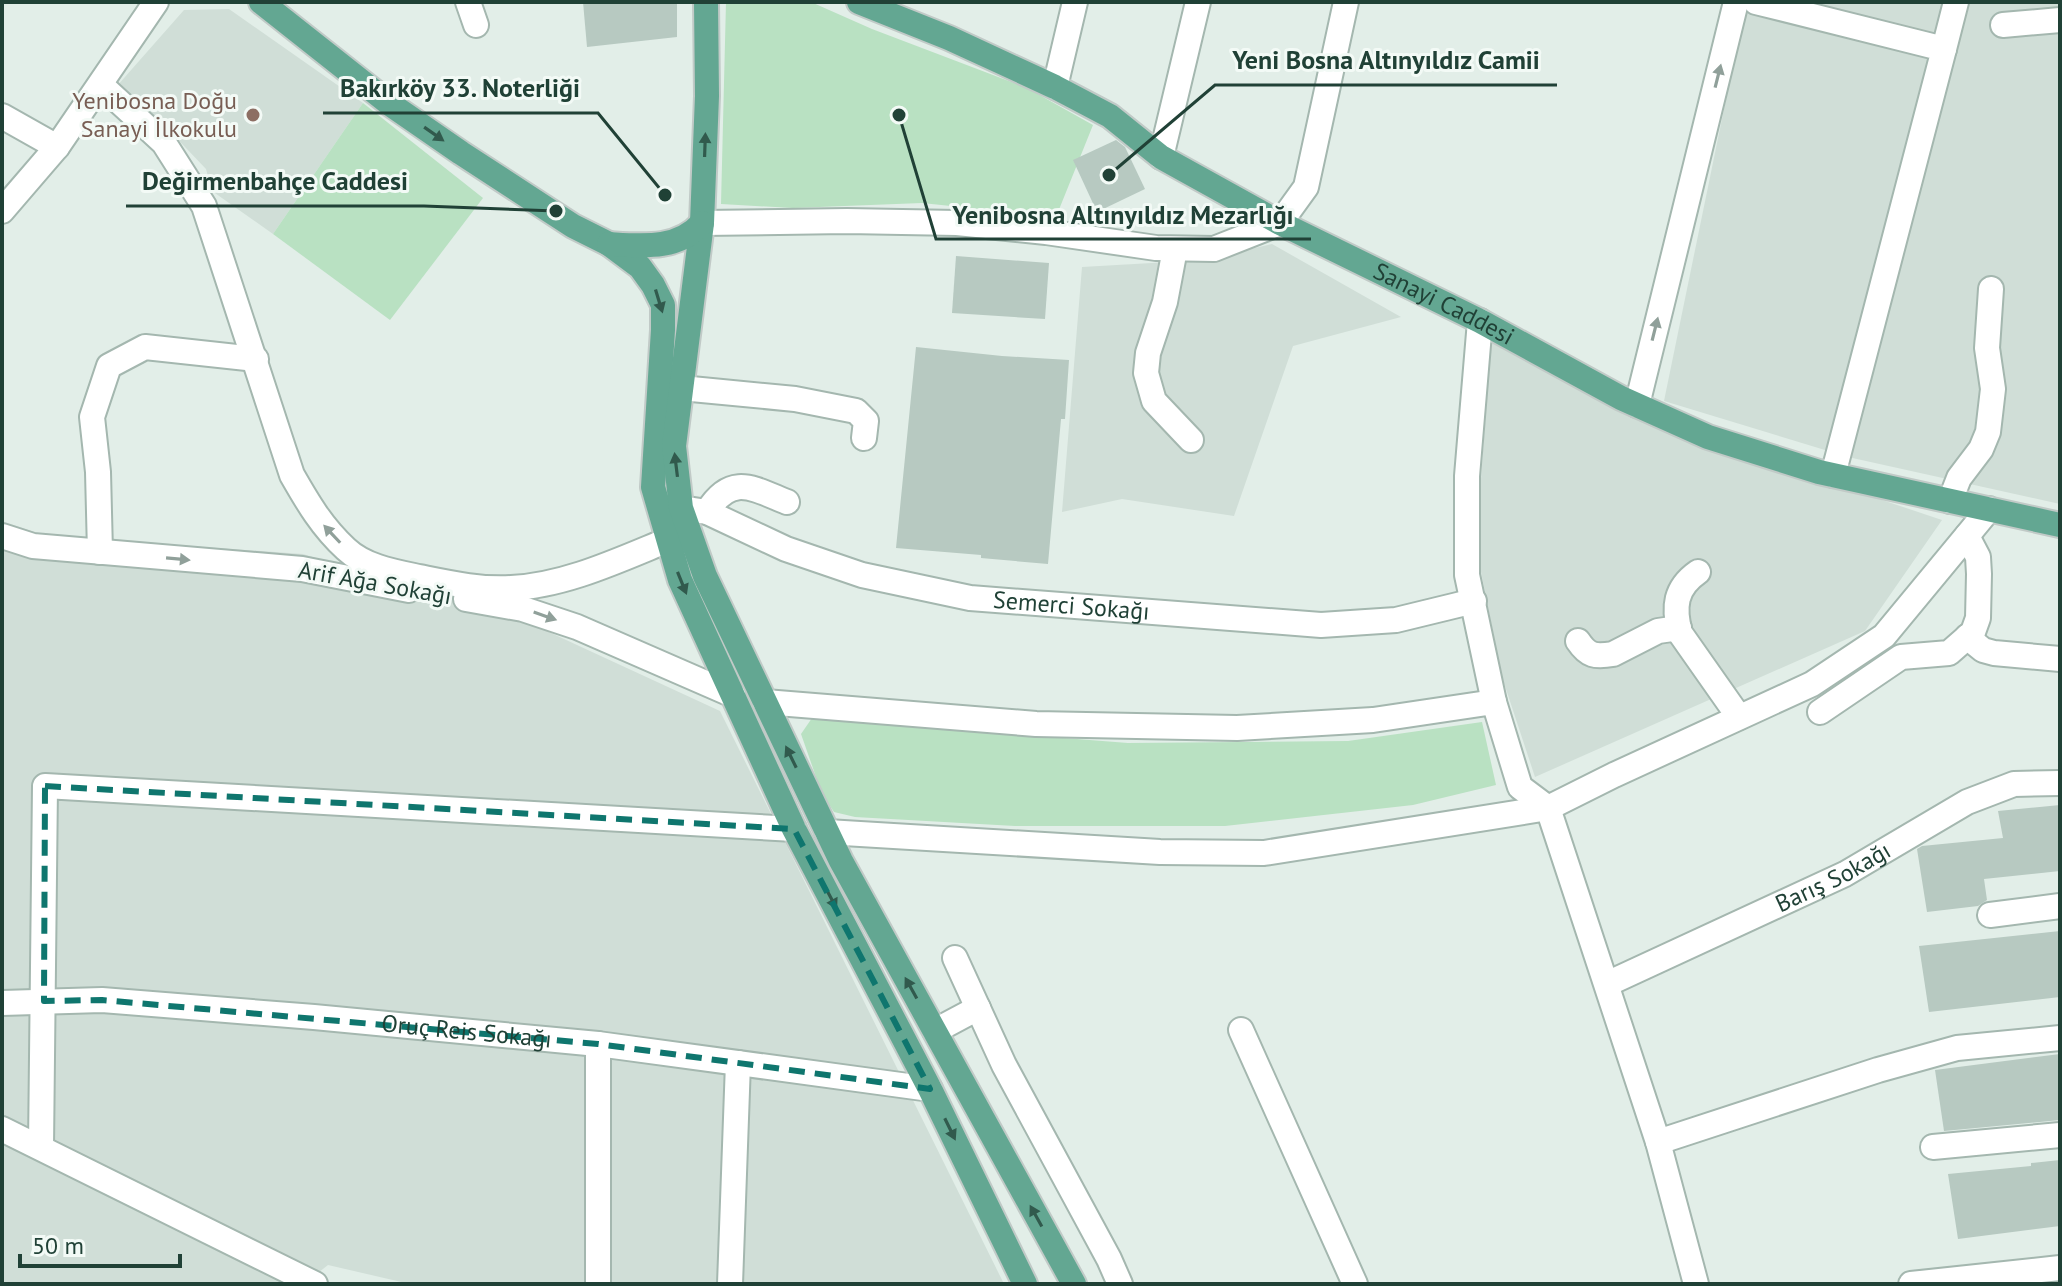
<svg xmlns="http://www.w3.org/2000/svg" width="2062" height="1286" viewBox="0 0 2062 1286" font-family="'PT Sans',sans-serif">
  <rect width="100%" height="100%" fill="#e2eee8"/>
  <g fill="#d0ded7">
    <path d="M1746 2H2060V504L1848 457 1664 401Z"/>
    <path d="M229 9 363 103 273 234 212 191 206 169 165 126 117 86 184 10Z"/>
    <path d="M1272 244 1401 317 1293 346 1234 516 1122 499 1062 512 1082 267 1204 260Z"/>
    <path d="M1491 342 1649 422 1942 520 1865 631 1535 777 1502 677 1476 547Z"/>
    <path d="M2 521 46 536 303 554 538 627 720 711 1004 1284H410L328 1265 304 1284H2Z"/>
  </g>
  <g fill="#b9e1c2">
    <path d="M726 2H811L872 29 1027 88 1093 125 1056 217 922 203 793 208 721 204Z"/>
    <path d="M363 103 483 198 390 320 273 234Z"/>
    <path d="M812 718 1128 743 1348 741 1482 722 1496 785 1413 805 1225 826H1015L855 817 834 812 822 794 801 734Z"/>
  </g>
  <g fill="#b7c9c1">
    <path d="M583 2H677V37L587 47Z"/>
    <path d="M1116 140 1125 147 1145 189 1097 212 1073 160Z"/>
    <path d="M956 256 1049 263 1045 319 952 313Z"/>
    <path d="M916 347 1002 356 1069 360 1065 419H1061L1048 564 981 558V555L896 548Z"/>
    <path d="M2060 805V871L1984 879 1987 900 1978 906 1927 912 1917 849 1922 846 2003 838 1998 811Z"/>
    <path d="M2060 931V997L1929 1012 1919 946Z"/>
    <path d="M2060 1054V1120L1944 1131 1935 1070Z"/>
    <path d="M2060 1160V1226L1958 1239 1948 1174 2031 1166V1163Z"/>
  </g>
  <g fill="none" stroke-linecap="round" stroke-linejoin="round">
    <g stroke="#a4b7af" stroke-width="28">
      <g id="minor">
        <path d="M468 2 476 25"/>
        <path d="M1756 2 1944 49 1833 475"/>
        <path d="M2003 25 2060 20"/>
        <path d="M1944 49 1956 2"/>
        <path d="M101 85 164 143 204 206 292 475C308 503 322 527 346 549 365 567 395 572 419 577 449 583 480 590 511 588 564 586 619 560 668 540"/>
        <path d="M1055 87 1075 2"/>
        <path d="M2 116 57 147"/>
        <path d="M1161 157 1198 2"/>
        <path d="M2 211 57 147 156 2"/>
        <path d="M702 223 847 221 957 223 1046 232 1156 248 1214 249 1280 223 1306 187 1346 2"/>
        <path d="M1175 249 1165 302 1148 353 1146 373 1154 401 1191 440"/>
        <path d="M1480 321 1467 476V575L1494 702 1520 787 1548 808 1658 1142 1696 1284"/>
        <path d="M681 388 795 399 856 411 866 421 864 438"/>
        <path d="M1637 405 1736 2"/>
        <path d="M1950 501 1959 478 1981 449 1988 432 1993 389 1987 348 1991 289"/>
        <path id="s1" d="M681 508 707 512 786 549 862 575 970 598 1321 625 1396 620 1474 601"/>
        <path d="M707 512C731 473 752 488 787 502"/>
        <path d="M2 536 33 546 302 569 409 590"/>
        <path d="M100 552 98 472 92 417 109 366 145 347 256 359"/>
        <path d="M1698 572C1675 588 1673 607 1680 633L1739 717"/>
        <path d="M466 599 523 609 577 627 733 695"/>
        <path d="M1967 637 1983 650 1994 653 2060 659"/>
        <path d="M1578 641C1588 656 1595 657 1613 654L1658 631 1679 628"/>
        <path d="M765 702 1036 724 1237 728 1373 720 1494 702"/>
        <path d="M1820 712 1901 657 1949 653 1973 632 1978 618 1979 574 1978 557 1967 536"/>
        <path d="M827 832 1160 852 1264 853 1548 808 1614 775 1812 684 1884 636 1989 509"/>
        <path d="M1990 915 2060 906"/>
        <path d="M955 958 1004 1065 1109 1259 1120 1284"/>
        <path id="s2" d="M1607 984 1845 874 1967 802 2014 784 2060 783"/>
        <path id="s3" d="M2 1003 102 1000 314 1017 598 1044 930 1089"/>
        <path d="M1241 1030 1355 1284"/>
        <path d="M935 1031 978 1008"/>
        <path d="M598 1044V1284"/>
        <path d="M2 1129 315 1284"/>
        <path d="M1658 1142 1878 1070 1957 1048 2060 1038"/>
        <path d="M41 1147 45 786 794 829"/>
        <path d="M1933 1147 2060 1135"/>
        <path d="M730 1284 738 1063"/>
        <path d="M1911 1284 2060 1268"/>
      </g>
    </g>
    <g stroke="#c1cac7" stroke-width="28">
      <g id="major">
        <path d="M261 2 390 104 461 153 573 226 609 244 640 267 653 285 663 305V330L653 487 680 580 794 829 930 1089 1025 1284"/>
        <path d="M706 2 707 96 702 223 674 446 681 508 705 576 841 861 1074 1284"/>
        <path id="s4" d="M859 2 949 38 1055 87 1110 116 1161 157 1280 223 1480 321 1621 398 1708 437 1819 472 2060 525"/>
        <path d="M609 244C643 246 678 250 702 223"/>
      </g>
    </g>
    <use href="#minor" stroke="#fff" stroke-width="24"/>
    <use href="#major" stroke="#63a792" stroke-width="24"/>
  </g>
  <defs><path id="oneway-solid" d="M-6-.8H1V-3.2L6.5 0L1 3.2V.8H-6Z" transform="scale(2)"/></defs>
  <g fill="#90a09a">
    <use href="#oneway-solid" transform="translate(1718 76) rotate(-76)"/>
    <use href="#oneway-solid" transform="translate(1655 329) rotate(-76)"/>
    <use href="#oneway-solid" transform="translate(332 534) rotate(-133)"/>
    <use href="#oneway-solid" transform="translate(178 559) rotate(5)"/>
    <use href="#oneway-solid" transform="translate(545 616) rotate(19)"/>
  </g>
  <g fill="#315a4d">
    <use href="#oneway-solid" transform="translate(434 134) rotate(35)"/>
    <use href="#oneway-solid" transform="translate(705 145) rotate(-88)"/>
    <use href="#oneway-solid" transform="translate(659 301) rotate(73)"/>
    <use href="#oneway-solid" transform="translate(676 465) rotate(-97)"/>
    <use href="#oneway-solid" transform="translate(682 583) rotate(68)"/>
    <use href="#oneway-solid" transform="translate(791 757) rotate(-116)"/>
    <use href="#oneway-solid" transform="translate(831 898) rotate(62)"/>
    <use href="#oneway-solid" transform="translate(911 988) rotate(-119)"/>
    <use href="#oneway-solid" transform="translate(950 1129) rotate(64)"/>
    <use href="#oneway-solid" transform="translate(1036 1216) rotate(-119)"/>
  </g>
  <path fill="none" stroke="#0f766e" stroke-width="6" stroke-dasharray="16 10" stroke-linejoin="round" d="M45 786 794 829 930 1089 598 1044 102 1000 44 1001Z"/>
  <circle fill="#8d6e63" stroke="#f3faf6" stroke-width="3" cx="253" cy="115" r="8"/>
  <g text-anchor="middle" stroke-width="6" stroke-linejoin="round" paint-order="stroke">
    <g font-size="24" fill="#785e54" stroke="#f3faf6" text-anchor="end">
      <text x="237" y="109">Yenibosna Doğu<tspan x="237" dy="28">Sanayi İlkokulu</tspan></text>
    </g>
    <g font-size="24" fill="#204136" stroke="#f3faf6">
      <text dy="8" stroke="none"><textPath href="#s4" startOffset="660">Sanayi Caddesi</textPath></text>
      <text transform="translate(375 583) rotate(10)" y="8">Arif Ağa Sokağı</text>
      <text dy="8" stroke="none"><textPath href="#s1" startOffset="406">Semerci Sokağı</textPath></text>
      <text dy="8" stroke="none"><textPath href="#s2" startOffset="250">Barış Sokağı</textPath></text>
      <text dy="8" stroke="none"><textPath href="#s3" startOffset="466">Oruç Reis Sokağı</textPath></text>
    </g>
  </g>
  <path fill="none" stroke="#204136" stroke-width="3" d="M1109 175L1215 85H1557M665 195L598 113H323M556 211L424 206H126M899 115L936 239H1311"/>
  <g fill="#204136" stroke="#f3faf6" stroke-width="3">
    <circle cx="1109" cy="175" r="8"/>
    <circle cx="665" cy="195" r="8"/>
    <circle cx="556" cy="211" r="8"/>
    <circle cx="899" cy="115" r="8"/>
  </g>
  <g font-size="26" text-anchor="middle" font-weight="bold" fill="#204136" stroke="#f3faf6" stroke-width="6" stroke-linejoin="round" paint-order="stroke">
    <text x="1386" y="69">Yeni Bosna Altınyıldız Camii</text>
    <text x="460" y="97">Bakırköy 33. Noterliği</text>
    <text x="275" y="190">Değirmenbahçe Caddesi</text>
    <text x="1123" y="224">Yenibosna Altınyıldız Mezarlığı</text>
  </g>
  <rect width="2062" height="1286" fill="none" stroke="#204136" stroke-width="8"/>
  <path d="M20 1254v12h160v-12" fill="none" stroke="#204136" stroke-width="4"/>
  <text x="32" y="1254" font-size="24" fill="#204136" stroke="#f3faf6" stroke-width="6" paint-order="stroke">50 m</text>
</svg>
